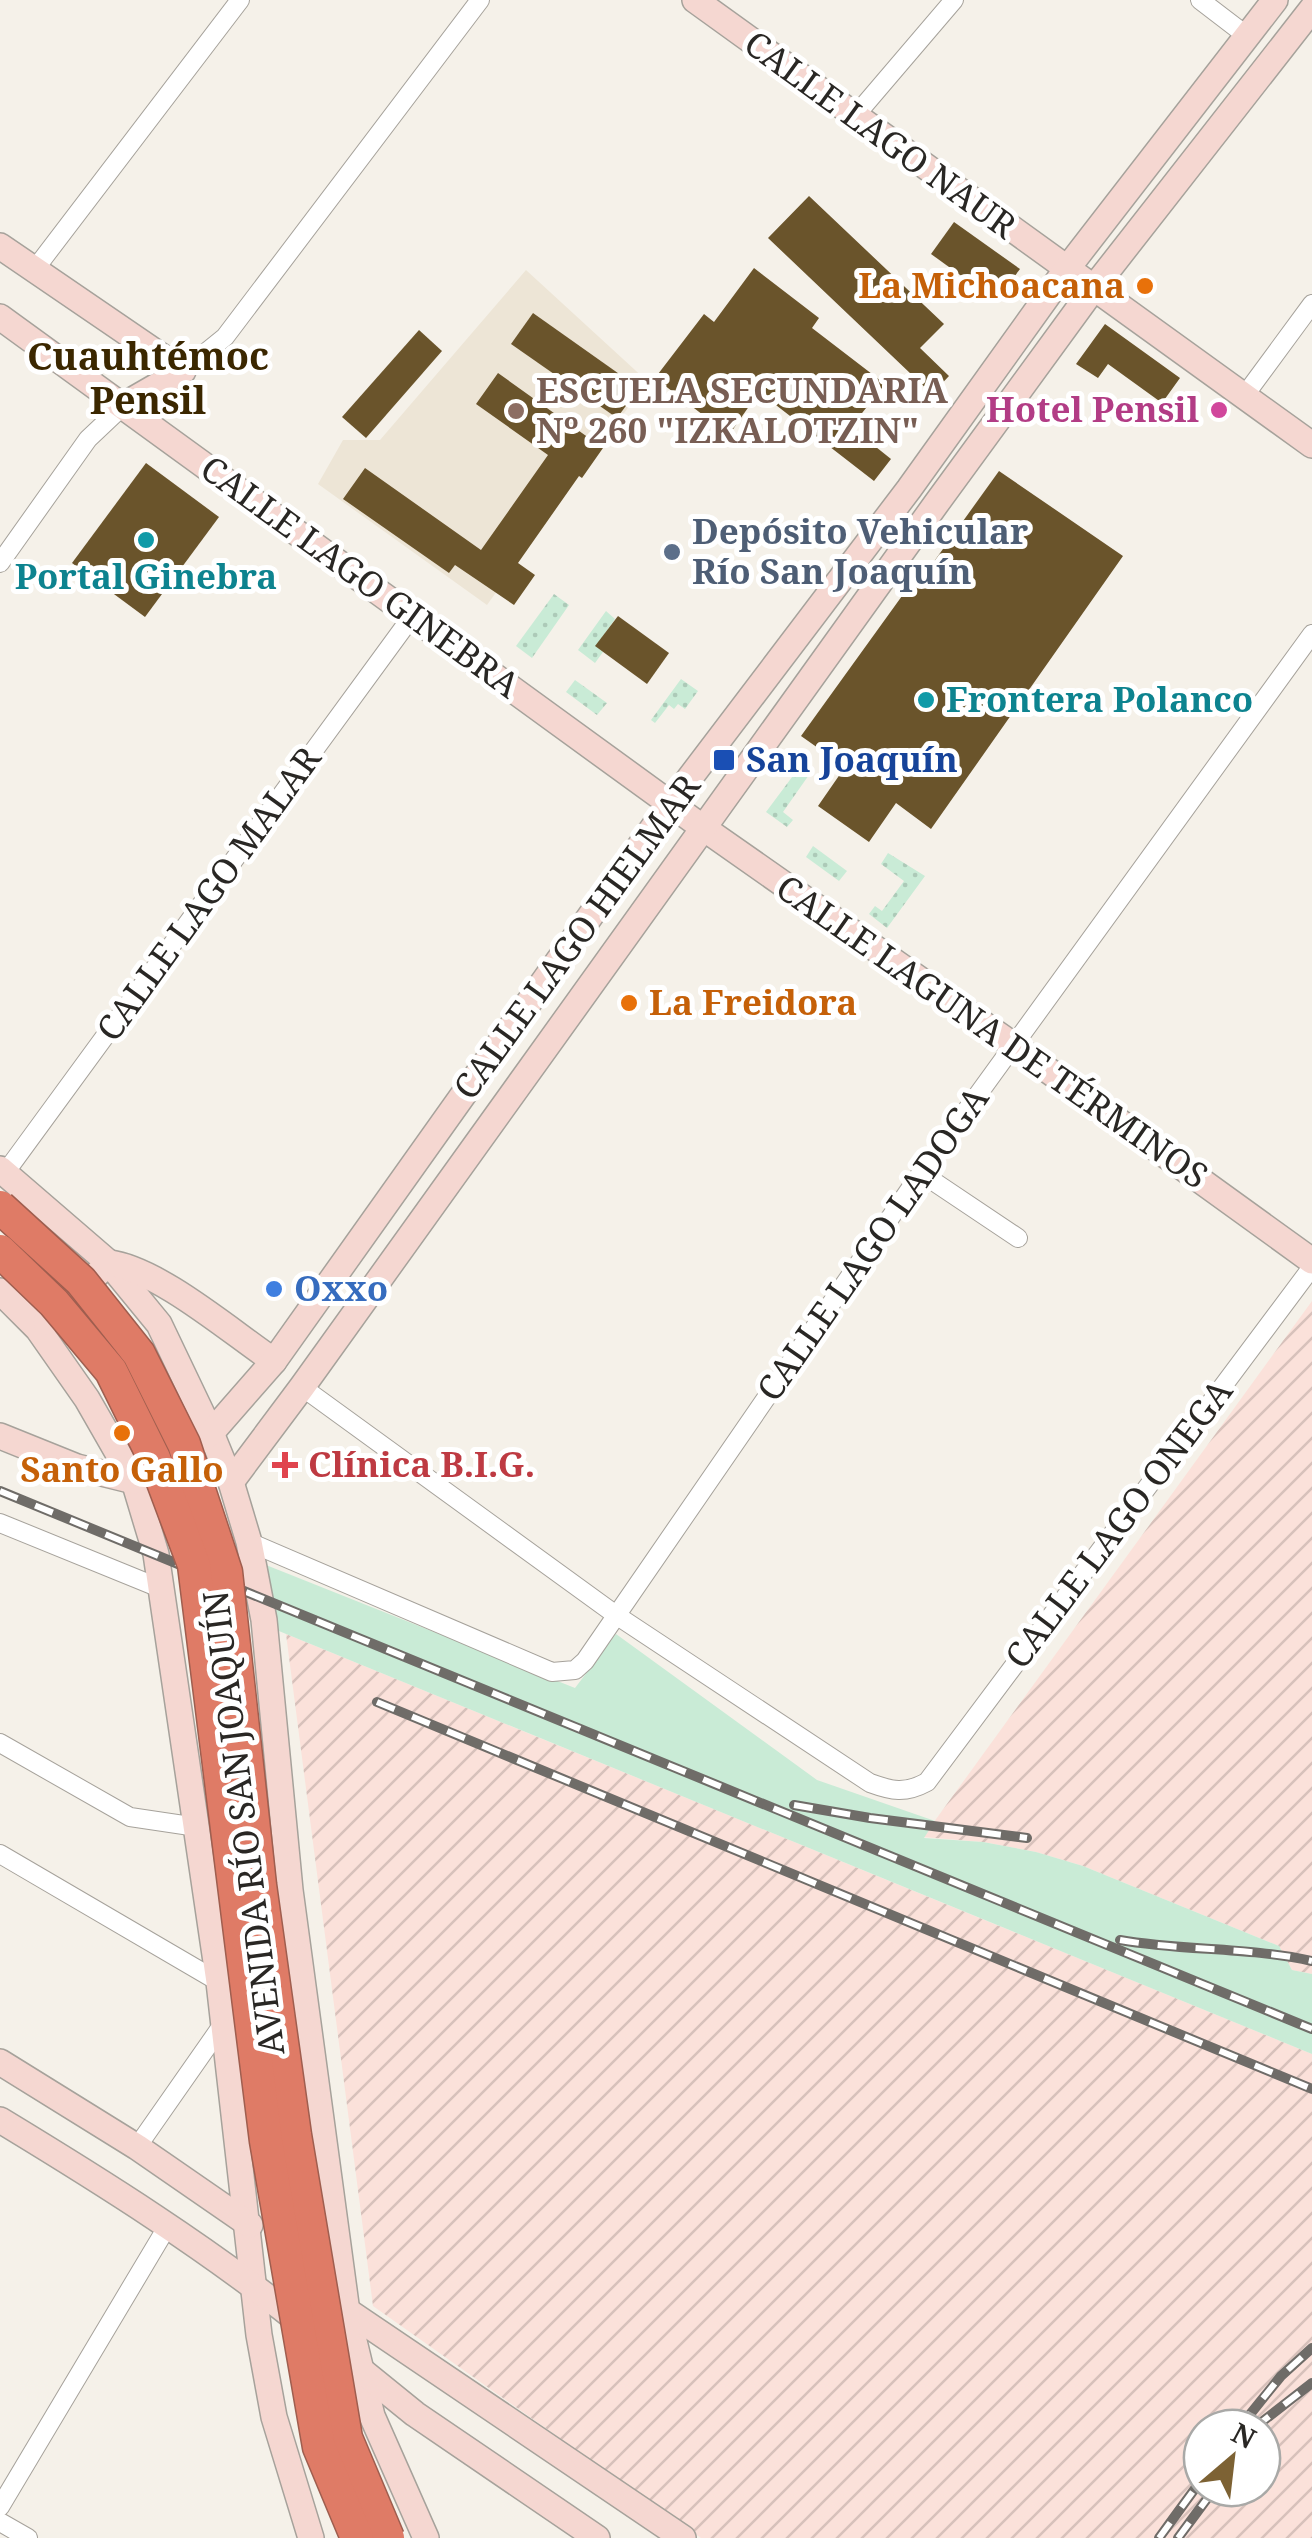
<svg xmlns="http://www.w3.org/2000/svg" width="1312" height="2538" viewBox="0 0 1312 2538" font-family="'Noto Serif',serif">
  <defs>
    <pattern id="industrial-furrows" width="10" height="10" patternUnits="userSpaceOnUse" patternTransform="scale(2.5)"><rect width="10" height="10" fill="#fbe1da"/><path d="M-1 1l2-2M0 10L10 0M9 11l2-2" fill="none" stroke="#d7c1bb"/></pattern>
    <pattern id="garden-dots" width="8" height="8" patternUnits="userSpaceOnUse" patternTransform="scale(2.5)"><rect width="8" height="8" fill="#c9ebd6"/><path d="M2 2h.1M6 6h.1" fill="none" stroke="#adcab8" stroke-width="1.8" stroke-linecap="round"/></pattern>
  </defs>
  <rect width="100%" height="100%" fill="#f5f1e9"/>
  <path fill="#ede5d6" d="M526 270 647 381 487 605 318 484 343 440H380Z"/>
  <g fill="url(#industrial-furrows)" fill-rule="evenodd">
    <path d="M1312 1301V1974L1292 1970 1279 1946 1083 1866 1036 1852 983 1842 923 1837Z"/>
    <path d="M286 1634 1312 2054V2538H701L373 2306ZM1202 2428H1262V2488H1202Z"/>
  </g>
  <path fill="#c9ebd6" d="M266 1565 575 1688 616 1634 817 1780 935 1821 924 1838 983 1842 1036 1852 1083 1866 1279 1946 1292 1970 1312 1974V2054L274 1629Z"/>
  <g fill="url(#garden-dots)">
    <path d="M554 594 569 605 532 658 516 646Z"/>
    <path d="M606 611 615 619 596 646 603 652 595 663 578 650Z"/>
    <path d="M681 679 698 691 685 709 678 704 674 709 669 705 655 723 651 720Z"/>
    <path d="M575 680 607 703 597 715 566 692Z"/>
    <path d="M801 765 811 772 783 812 793 820 787 827 766 812Z"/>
    <path d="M813 846 847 871 839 881 806 857Z"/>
    <path d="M888 853 925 876 887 928 869 914 875 906 882 911 904 881 881 864Z"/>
  </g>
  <g fill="#6a542b">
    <path d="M809 196 944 324 920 348 949 376 932 394 768 238Z"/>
    <path d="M954 222 1020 269 996 301 931 254Z"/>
    <path d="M754 268 819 318 812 328 885 384 851 427 891 459 874 481 759 392 729 435 655 378 704 314 714 322Z"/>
    <path d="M533 313 639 388 617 418 511 344Z"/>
    <path d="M1105 324 1180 378 1162 403 1108 364 1098 378 1076 364Z"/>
    <path d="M419 330 442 351 366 438 342 417Z"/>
    <path d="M498 373 603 448 582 478 579 476 518 563 535 575 514 605 455 565 449 573 343 499 365 468 481 550 548 455 476 404Z"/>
    <path d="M146 463 219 517 145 617 72 563Z"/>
    <path d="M999 471 1123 556 931 829 896 803 869 842 818 806 845 767 801 736 920 571 925 574Z"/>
    <path d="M618 616 669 653 647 684 595 646Z"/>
  </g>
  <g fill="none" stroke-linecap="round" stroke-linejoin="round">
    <g stroke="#a6a29b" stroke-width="20">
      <g id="street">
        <path d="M1200 0 1247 36"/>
        <path d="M855 116 954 0"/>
        <path d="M35 269 240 0"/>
        <path d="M183 371 225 337 480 0"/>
        <path d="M1245 395 1312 304"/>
        <path d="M0 563 88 439 124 405"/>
        <path d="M5 1173 413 615"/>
        <path d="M921 1173 1018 1238"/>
        <path d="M302 1387 616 1615 870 1783C892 1791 905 1794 927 1782L1312 1267"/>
        <path d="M0 1523 162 1589"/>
        <path d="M249 1542 552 1672 575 1670 585 1661 921 1173 1312 634"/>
        <path d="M0 1743 130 1817 197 1827"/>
        <path d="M0 1854 219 1982"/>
        <path d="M137 2147 223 2024"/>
        <path d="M0 2507 167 2227"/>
        <path d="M0 2522 28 2538"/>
      </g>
    </g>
    <g stroke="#a6a29b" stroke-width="28">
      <g id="secondary">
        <path d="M695 0 1312 445"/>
        <path d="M0 246 183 371 124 405"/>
        <path d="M0 317 702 827 1013 1045 1312 1261"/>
        <path d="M0 1169 109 1263 159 1324 211 1433 231 1482 249 1542 264 1620 290 1890 347 2312 372 2416 426 2538"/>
        <path d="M0 1291 38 1329 87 1399 134 1481 156 1554 219 1982 259 2335 274 2417 311 2538"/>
        <path d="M46 1322 109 1263C158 1269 231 1332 274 1361"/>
        <path d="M0 1436 77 1467 134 1481"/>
        <path d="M134 1481 170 1462 211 1433 274 1361 670 804 909 489 1066 270 1275 0"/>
        <path d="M231 1482 302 1387 936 504 1093 289 1312 9"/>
        <path d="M0 2062 137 2147 250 2225"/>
        <path d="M0 2120C104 2183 207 2248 302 2324"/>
        <path d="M343 2308 683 2538"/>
        <path d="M357 2367 415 2414 597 2538"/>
      </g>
    </g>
    <use href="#street" stroke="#fff" stroke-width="18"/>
    <use href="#secondary" stroke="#f5d7d1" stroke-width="25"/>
    <g stroke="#6f6c68" stroke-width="10">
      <g id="rail">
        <path d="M0 1491 1312 2029"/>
        <path d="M377 1702 1312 2089"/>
        <path d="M794 1805 870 1818 1027 1838"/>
        <path d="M1120 1940C1183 1951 1249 1947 1312 1961"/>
        <path d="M1239 2428 1281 2376 1312 2348"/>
        <path d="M1254 2428 1312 2383"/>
        <path d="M1159 2538 1202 2479"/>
        <path d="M1178 2538 1215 2488"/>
      </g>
    </g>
    <use href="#rail" stroke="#fff" stroke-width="6" stroke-dasharray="19" stroke-linecap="butt"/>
    <g stroke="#9f5e4f" stroke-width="35" stroke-linecap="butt">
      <g id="highway-bridge">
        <path d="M0 1207 81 1281 139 1354 184 1444 226 1572 260 1885 295 2135 346 2438 388 2538"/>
        <path d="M0 1251 54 1303 111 1371 154 1458 194 1565 266 2141 319 2447 357 2538"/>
      </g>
    </g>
    <use href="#highway-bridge" stroke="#df7b66" stroke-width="32"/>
  </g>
  <g fill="#e8710a" stroke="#fff" stroke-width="4">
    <circle cx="1145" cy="286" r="10"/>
    <circle cx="629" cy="1003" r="10"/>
    <circle cx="122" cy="1433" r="10"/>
  </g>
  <circle fill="#d1479c" stroke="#fff" stroke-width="4" cx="1219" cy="410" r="10"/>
  <circle fill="#8d6e63" stroke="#fff" stroke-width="4" cx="516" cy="411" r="10"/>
  <g fill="#0f9aa8" stroke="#fff" stroke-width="4">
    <circle cx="146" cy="540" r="10"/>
    <circle cx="926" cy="700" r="10"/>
  </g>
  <circle fill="#5c6f8a" stroke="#fff" stroke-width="4" cx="672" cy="552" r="10"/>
  <rect fill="#1a4fb4" stroke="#fff" stroke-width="4" x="712" y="748" width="24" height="24" rx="5"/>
  <circle fill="#3f7fe0" stroke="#fff" stroke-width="4" cx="274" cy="1289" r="10"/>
  <path fill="#e0444e" stroke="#fff" stroke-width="4" d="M280 1450h10v10h10v10h-10v10h-10v-10h-10v-10h10z"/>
  <g text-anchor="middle" stroke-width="10" stroke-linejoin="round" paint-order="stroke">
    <g font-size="35" fill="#292724" stroke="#fff">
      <text transform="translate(880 135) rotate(36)" y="12">CALLE LAGO NAUR</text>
      <text transform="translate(360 577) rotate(36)" y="12">CALLE LAGO GINEBRA</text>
      <text transform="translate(209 894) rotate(-54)" y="12">CALLE LAGO MALAR</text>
      <text transform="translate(577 937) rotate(-54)" y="12">CALLE LAGO HIELMAR</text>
      <text transform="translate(992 1032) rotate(35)" y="12">CALLE LAGUNA DE TÉRMINOS</text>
      <text transform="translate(873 1244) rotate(-55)" y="12">CALLE LAGO LADOGA</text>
      <text transform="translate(1119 1524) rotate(-53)" y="12">CALLE LAGO ONEGA</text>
      <text transform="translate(244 1823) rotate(-97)" y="12">AVENIDA RÍO SAN JOAQUÍN</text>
    </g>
    <g font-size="35" font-weight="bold" fill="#c56008" stroke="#fff" text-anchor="end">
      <text x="1125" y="298">La Michoacana</text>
      <text x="649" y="1015" text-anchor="start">La Freidora</text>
      <text x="122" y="1482" text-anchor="middle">Santo Gallo</text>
    </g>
    <g font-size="35" font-weight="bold" fill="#785e54" stroke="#fff" text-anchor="start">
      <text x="536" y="403">ESCUELA SECUNDARIA<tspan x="536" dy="40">Nº 260 "IZKALOTZIN"</tspan></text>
    </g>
    <g font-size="35" font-weight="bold" fill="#b23c85" stroke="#fff" text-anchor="end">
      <text x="1199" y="422">Hotel Pensil</text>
    </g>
    <g font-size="35" font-weight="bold" fill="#4e5e75" stroke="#fff" text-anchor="start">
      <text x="692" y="544">Depósito Vehicular<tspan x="692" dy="40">Río San Joaquín</tspan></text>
    </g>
    <g font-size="35" font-weight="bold" fill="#0d838f" stroke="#fff">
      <text x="146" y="589">Portal Ginebra</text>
      <text x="946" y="712" text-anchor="start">Frontera Polanco</text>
    </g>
    <g font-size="35" font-weight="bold" fill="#164399" stroke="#fff" text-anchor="start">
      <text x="746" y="772">San Joaquín</text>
    </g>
    <g font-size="35" font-weight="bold" fill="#366cbe" stroke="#fff" text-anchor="start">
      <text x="294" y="1301">Oxxo</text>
    </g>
    <g font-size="35" font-weight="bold" fill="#be3a42" stroke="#fff" text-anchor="start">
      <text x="308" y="1477">Clínica B.I.G.</text>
    </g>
    <g font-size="38" font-weight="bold" fill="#3b2700" stroke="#fff">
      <text x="148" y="370">Cuauhtémoc<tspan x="148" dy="44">Pensil</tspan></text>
    </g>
  </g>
  <g transform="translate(1232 2458) rotate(28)"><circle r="48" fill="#ffffff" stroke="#a9a9a7" stroke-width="2.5"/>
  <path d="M0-8L18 38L0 25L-18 38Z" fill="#7d6234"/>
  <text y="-15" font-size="28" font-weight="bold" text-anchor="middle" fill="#292724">N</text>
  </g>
</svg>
